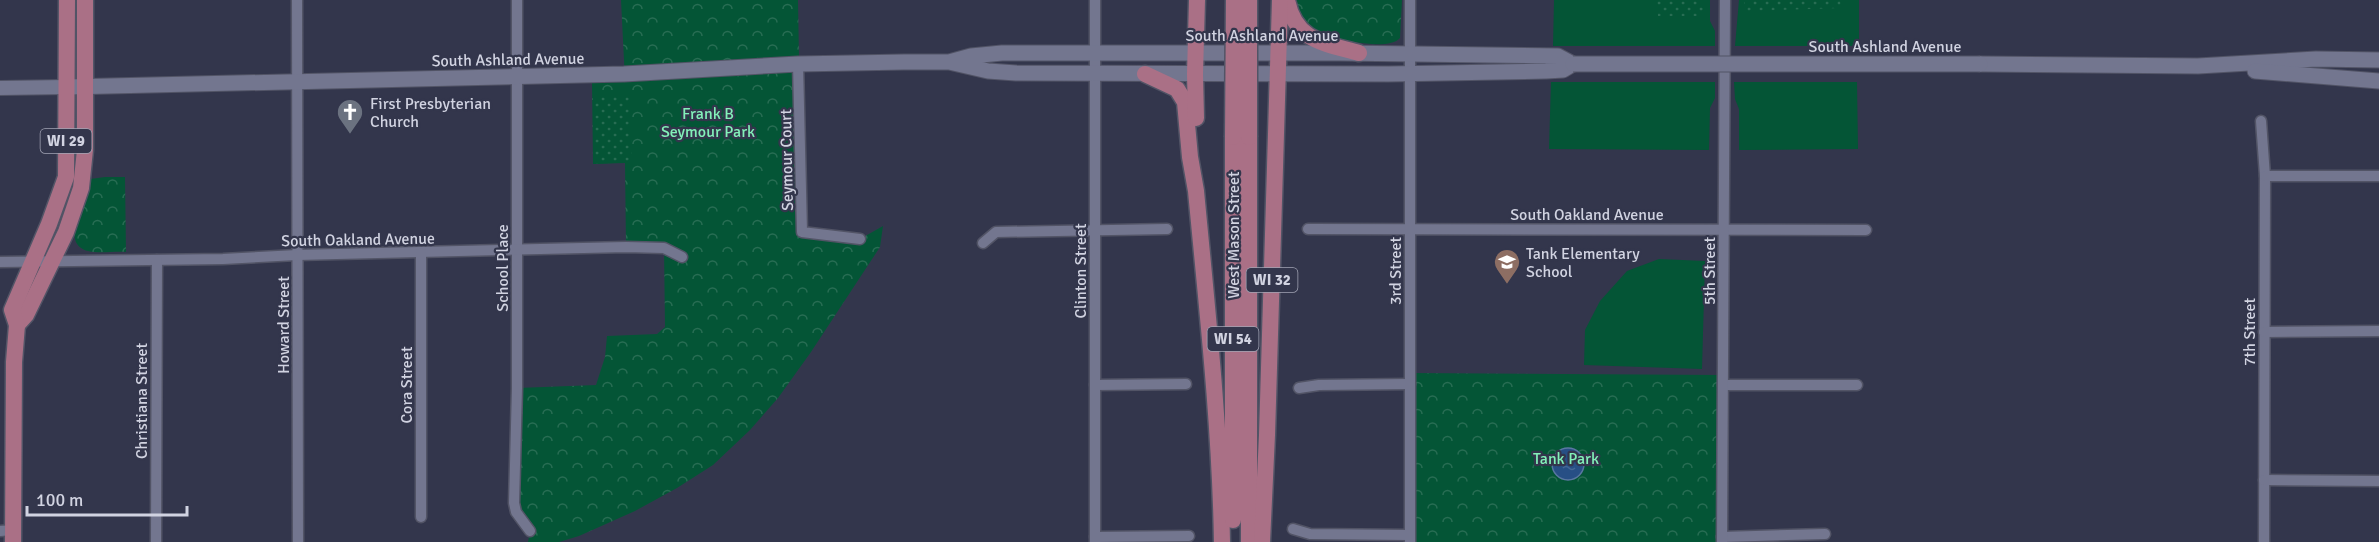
<svg xmlns="http://www.w3.org/2000/svg" width="2379" height="542" viewBox="0 0 2379 542" font-family="Signika,sans-serif">
  <defs>
    <pattern id="park-crowns" width="20" height="18" patternUnits="userSpaceOnUse" patternTransform="scale(1.5)"><rect width="20" height="18" fill="#045536"/><path d="M2 6a3 3 0 1 1 6 0M12 15a3 3 0 1 1 6 0" fill="none" stroke="#286d53"/></pattern>
    <pattern id="garden-dots" width="8" height="8" patternUnits="userSpaceOnUse" patternTransform="scale(1.5)"><rect width="8" height="8" fill="#045536"/><path d="M2 2h.1M6 6h.1" fill="none" stroke="#286d53" stroke-width="1.8" stroke-linecap="round"/></pattern>
    <pattern id="water-ripples" width="26" height="14" patternUnits="userSpaceOnUse" patternTransform="scale(1.5)"><rect width="26" height="14" fill="#274f85"/><path d="M2 4q2-2 4 0t4 0M15 11q2-2 4 0t4 0" fill="none" stroke="#456796"/></pattern>
  </defs>
  <rect width="100%" height="100%" fill="#33364c"/>
  <g fill="#045536">
    <path d="M1554 0H1710V21L1715 31V46H1553Z"/>
    <path d="M1739 0H1859V46H1735Z"/>
    <path d="M1551 82H1715V98L1710 108 1709 150 1549 149Z"/>
    <path d="M1734 82H1857L1858 149 1739 150V109L1735 99Z"/>
    <path d="M1659 259 1705 261 1702 369 1584 365 1585 330 1600 301 1627 271Z"/>
  </g>
  <g fill="url(#park-crowns)">
    <path d="M621 0H798L802 232 860 239 883 226 880 247 811 352 778 398 750 430 713 465 677 488 635 511 579 536 559 542H528L530 531 516 512 517 388 596 385 605 357 607 336 657 334 665 327 664 248 626 247 625 163 593 164 592 83 625 81Z"/>
    <path d="M1293 0H1402L1400 38C1387 53 1327 37 1310 31Z"/>
    <path d="M105 177H125L126 252C114 251 99 254 88 251 82 250 76 245 75 239 73 231 87 190 90 179Z"/>
    <path d="M1410 373 1723 375 1722 542H1410Z"/>
  </g>
  <g fill="url(#garden-dots)">
    <path d="M1657 0H1705V16H1658Z"/>
    <path d="M1744 0H1840L1841 8 1744 11Z"/>
    <path d="M630 95 632 162 593 164V96Z"/>
  </g>
  <circle fill="url(#water-ripples)" stroke="#5a77a1" stroke-width="1.5" cx="1568" cy="464" r="16"/>
  <g fill="none" stroke-linecap="round" stroke-linejoin="round">
    <g stroke="#525466" stroke-width="13">
      <g id="minor">
        <path d="M297 0 298 542"/>
        <path d="M517 0V388L514 503 516 512 530 531"/>
        <path d="M798 64 802 232 860 239"/>
        <path d="M2261 121 2265 176 2264 542"/>
        <path d="M2265 176H2379"/>
        <path d="M1308 229 1866 230"/>
        <path d="M983 243 996 232 1167 229"/>
        <path d="M0 262 223 259 297 255 626 247 664 248 682 257"/>
        <path d="M2264 332 2379 331"/>
        <path d="M1095 385 1186 384"/>
        <path d="M1723 385H1857"/>
        <path d="M1299 388 1319 385 1410 384"/>
        <path d="M2264 480 2379 481"/>
        <path d="M421 517V253"/>
        <path d="M1293 529 1310 534 1409 535"/>
        <path d="M0 531 13 530"/>
        <path d="M1095 537 1189 536"/>
        <path d="M1722 537 1825 534"/>
        <path d="M156 542 157 260"/>
        <path d="M1095 542V0"/>
        <path d="M1410 542V0"/>
        <path d="M1722 542 1725 0"/>
      </g>
    </g>
    <g stroke="#525466" stroke-width="16">
      <path id="tertiary" d="M0 88 67 87"/>
    </g>
    <g stroke="#525466" stroke-width="17">
      <g id="secondary">
        <path d="M1980 64 2198 66 2316 59 2379 60"/>
        <path d="M2255 71 2379 81"/>
        <path d="M67 87 624 74 798 64 904 62H949L988 71 1016 73 1389 74 1546 71 1563 70 1573 64 1558 56 1340 53H1002L971 56 949 62"/>
      </g>
    </g>
    <g stroke="#525466" stroke-width="19">
      <g id="primary">
        <path d="M1287 0C1295 41 1324 43 1359 53"/>
        <path d="M1145 74 1177 89 1185 102 1190 157 1196 191C1207 308 1220 425 1222 542"/>
        <path d="M1196 118 1195 74 1197 0"/>
        <path d="M17 325 26 315 66 232 81 188 85 150V0"/>
        <path d="M1233 520V137"/>
        <path d="M13 542 14 362 17 325 12 310 49 224 66 177 67 0"/>
        <path d="M1249 542V137"/>
        <path d="M1262 542 1267 435 1280 0"/>
      </g>
    </g>
    <use href="#minor" stroke="#73768f" stroke-width="10"/>
    <use href="#tertiary" stroke="#73768f" stroke-width="14"/>
    <use href="#secondary" stroke="#73768f" stroke-width="15"/>
    <use href="#primary" stroke="#aa7086" stroke-width="16"/>
    <g stroke="#525466" stroke-width="17" stroke-linecap="butt">
      <path id="secondary-bridge" d="M1573 64H1980"/>
    </g>
    <g stroke="#525466" stroke-width="19" stroke-linecap="butt">
      <g id="primary-bridge">
        <path d="M1233 137 1234 0"/>
        <path d="M1249 137V0"/>
      </g>
    </g>
    <use href="#secondary-bridge" stroke="#73768f" stroke-width="15"/>
    <use href="#primary-bridge" stroke="#aa7086" stroke-width="16"/>
  </g>
  <defs>
    <g id="church-pin" transform="scale(1.35)"><path d="M0 17L-7.5 6A9.5 9.5 0 1 1 7.5 6Z" fill="#6b7280" stroke="#33364c"/><path d="M-1.2-6h2.4v3.5h3.3v2.4h-3.3V6h-2.4V-.1h-3.3v-2.4h3.3Z" fill="#fff"/></g>
    <g id="school-pin" transform="scale(1.35)"><path d="M0 17L-7.5 6A9.5 9.5 0 1 1 7.5 6Z" fill="#8d6e63" stroke="#33364c"/><path d="M0-5L7-2L0 1L-7-2ZM-4 1L0 2.5L4 1V4Q0 6-4 4Z" fill="#fff"/></g>
  </defs>
  <g fill-rule="evenodd">
    <use href="#church-pin" x="350" y="112"/>
    <use href="#school-pin" x="1507" y="262"/>
  </g>
  <g text-anchor="middle" stroke-width="4.5" stroke-linejoin="round" paint-order="stroke">
    <g fill="#33364c" stroke="#a2a4b4" stroke-width="1.5">
      <rect x="40.5" y="129" width="51" height="24" rx="4.5"/>
      <rect x="1246.5" y="268" width="51" height="24" rx="4.5"/>
      <rect x="1207.5" y="327" width="51" height="24" rx="4.5"/>
    </g>
    <g font-size="15" font-weight="bold" fill="#d1d3e1">
      <text x="66" y="146">WI 29</text>
      <text x="1272" y="285">WI 32</text>
      <text x="1233" y="344">WI 54</text>
    </g>
    <g font-size="16" fill="#d1d3e1" stroke="#33364c">
      <text x="1262" y="41">South Ashland Avenue</text>
      <text x="1885" y="52">South Ashland Avenue</text>
      <text transform="translate(508 59) rotate(-1)" y="6">South Ashland Avenue</text>
      <text transform="translate(786 160) rotate(-91)" y="6">Seymour Court</text>
      <text x="1587" y="220">South Oakland Avenue</text>
      <text transform="translate(1233 235) rotate(-90)" y="6">West Mason Street</text>
      <text transform="translate(358 239) rotate(-1)" y="6">South Oakland Avenue</text>
      <text transform="translate(502 268) rotate(-90)" y="6">School Place</text>
      <text transform="translate(1080 271) rotate(-90)" y="6">Clinton Street</text>
      <text transform="translate(1395 271) rotate(-90)" y="6">3rd Street</text>
      <text transform="translate(1709 271) rotate(-90)" y="6">5th Street</text>
      <text transform="translate(283 325) rotate(-90)" y="6">Howard Street</text>
      <text transform="translate(2249 332) rotate(-90)" y="6">7th Street</text>
      <text transform="translate(406 385) rotate(-90)" y="6">Cora Street</text>
      <text transform="translate(141 401) rotate(-90)" y="6">Christiana Street</text>
    </g>
    <g font-size="16" fill="#d1d3e1" stroke="#33364c" text-anchor="start">
      <text x="370" y="109">First Presbyterian<tspan x="370" dy="18">Church</tspan></text>
      <text x="1526" y="259">Tank Elementary<tspan x="1526" dy="18">School</tspan></text>
    </g>
    <g font-size="16" fill="#83f1b9" stroke="#33364c">
      <text x="708" y="119">Frank B<tspan x="708" dy="18">Seymour Park</tspan></text>
      <text x="1566" y="464">Tank Park</text>
    </g>
  </g>
  <path d="M27 506v9h160v-9" fill="none" stroke="#d1d3e1" stroke-width="3"/>
  <text x="36" y="506" font-size="18" fill="#d1d3e1" stroke="#33364c" stroke-width="4.5" paint-order="stroke">100 m</text>
</svg>
